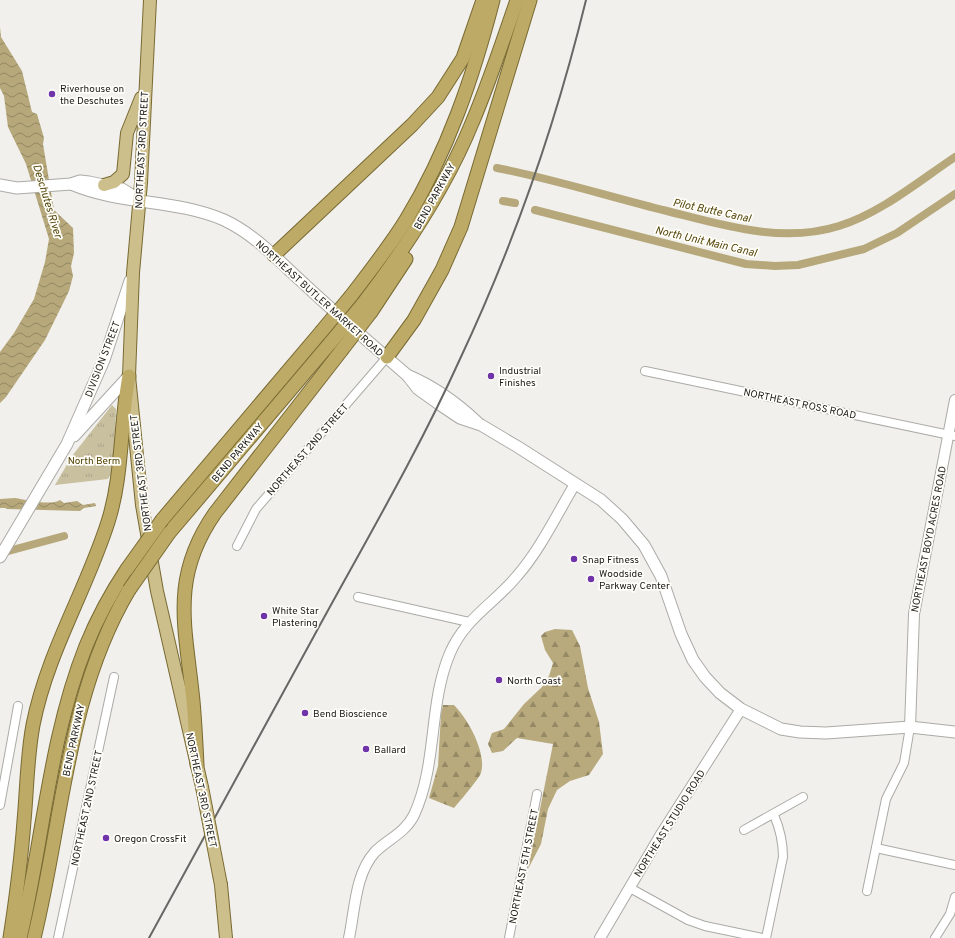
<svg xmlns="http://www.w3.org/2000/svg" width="955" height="938" viewBox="0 0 955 938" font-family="Overpass,sans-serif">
  <defs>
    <pattern id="forest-firs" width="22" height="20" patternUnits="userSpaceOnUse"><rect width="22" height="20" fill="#b8aa7c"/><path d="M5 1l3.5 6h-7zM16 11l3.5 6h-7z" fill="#958a65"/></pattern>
    <pattern id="park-tufts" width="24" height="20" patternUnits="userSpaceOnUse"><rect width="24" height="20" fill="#c9c0a0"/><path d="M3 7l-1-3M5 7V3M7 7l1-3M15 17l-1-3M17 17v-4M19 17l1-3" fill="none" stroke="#aca489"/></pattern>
    <pattern id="water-waves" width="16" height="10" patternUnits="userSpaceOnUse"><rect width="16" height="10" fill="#b6a87a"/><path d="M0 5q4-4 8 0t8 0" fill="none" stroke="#938863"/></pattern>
  </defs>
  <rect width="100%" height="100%" fill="#f1f0ec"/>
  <g fill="url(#forest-firs)">
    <path d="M555 629 572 630 580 646 588 688 599 722 603 754 589 775 570 781 557 790 548 809 541 844 528 869 553 744 517 738 503 751 492 753 488 744 492 733 504 729 524 704 542 687 549 676 553 663 545 650 541 636 545 632Z"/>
    <path d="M443 705H454C468 719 487 753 481 773 478 780 460 801 454 808L429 798 438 766 441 714Z"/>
  </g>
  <path fill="url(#park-tufts)" d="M112 405 116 409 113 471 108 479 55 485 72 456Z"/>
  <g fill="url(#water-waves)">
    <path d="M0 27 1 37 22 71 32 112 37 114 44 138 43 144 54 210 73 228 74 253 71 266 73 276 69 291 45 340 6 397 0 403V352L14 333 34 299 45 262 49 239 26 164 8 127 4 96 0 88Z"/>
    <path d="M15 498C26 500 51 506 60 500L64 503 77 501 83 505 95 503 96 506 84 508 80 511 6 509V508H0V499Z"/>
  </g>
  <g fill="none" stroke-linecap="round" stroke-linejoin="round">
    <g stroke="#b6a87a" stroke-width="8">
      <path d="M497 168C554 179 610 197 667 211 722 225 782 244 839 226 881 213 919 181 955 157"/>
      <path d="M503 201 515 203"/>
      <path d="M535 210 746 264 775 266 798 265 864 249 897 233 955 194"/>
      <path d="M1 553 64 536"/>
    </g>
    <g stroke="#abaaa6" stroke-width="10">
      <g id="minor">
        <path d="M645 371 955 436"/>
        <path d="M237 546 256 509 387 357"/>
        <path d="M358 597 469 622"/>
        <path d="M0 805 18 706"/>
        <path d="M744 830 803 797"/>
        <path d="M876 848 955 865"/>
        <path d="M630 888 688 920 705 926 762 938"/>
        <path d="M867 891 886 799 904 763 910 727"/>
        <path d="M58 938 114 677"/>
        <path d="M509 938 537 794"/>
        <path d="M766 938 783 857C783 841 780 829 774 815"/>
        <path d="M935 938 950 914 955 897"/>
      </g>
    </g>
    <g stroke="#abaaa6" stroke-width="12">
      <g id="tertiary">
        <path d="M910 727 914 614 955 400"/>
        <path d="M349 938C355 910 355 874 375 852 388 839 405 833 414 815 438 763 428 705 450 653 465 618 494 604 517 576 540 550 557 514 575 484"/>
        <path d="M600 938 660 836 741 709"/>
      </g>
    </g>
    <g stroke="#abaaa6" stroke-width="13">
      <g id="secondary">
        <path d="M71 184C120 205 175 199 224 220 254 234 276 258 300 280 335 313 371 344 407 375L418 389 439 404 460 418 481 425 518 447 601 500 622 519 644 545 661 576 681 634 693 660 705 677 720 693 741 709 781 729 800 732 826 733 910 727 955 732"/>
        <path d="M0 185 17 188 71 184 80 181 89 182 122 189 138 199"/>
        <path d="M407 375C433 386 457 403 477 422"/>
        <path d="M74 436 129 376"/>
        <path d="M0 557 67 444 104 360 130 281"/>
      </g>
    </g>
    <g stroke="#796a32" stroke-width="14">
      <g id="primary">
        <path d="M150 0 141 183 133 273 129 376 142 505 157 591 202 787"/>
        <path d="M104 185 114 182 123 174 127 133 141 98"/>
        <path d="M221 885 226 938"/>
      </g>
    </g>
    <g stroke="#796a32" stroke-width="15">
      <g id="trunk">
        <path d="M274 255 412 125 438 97 463 58 483 0"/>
        <path d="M351 296C370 271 390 246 406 220 448 151 473 77 493 0"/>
        <path d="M362 305C405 249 445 189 472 123 489 83 503 41 517 0"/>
        <path d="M371 312 406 259"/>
        <path d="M387 357 414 320 442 270 461 227 530 0"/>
        <path d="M162 520 321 332"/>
        <path d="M169 533 331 342"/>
        <path d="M197 765C196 744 195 723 193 701 186 628 169 579 215 513L341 351"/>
        <path d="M10 938C16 899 21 861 24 821 27 789 27 757 33 725 47 653 86 591 108 522 123 475 120 424 129 376"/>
        <path d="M20 938C43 842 49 739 86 646 97 619 111 593 127 569"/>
        <path d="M34 938C63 821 66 696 129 590"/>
      </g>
    </g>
    <use href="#minor" stroke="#fff" stroke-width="8"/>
    <use href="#tertiary" stroke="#fff" stroke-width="10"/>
    <use href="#secondary" stroke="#fff" stroke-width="11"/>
    <use href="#primary" stroke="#cdbf8c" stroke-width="12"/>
    <use href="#trunk" stroke="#bcaa66" stroke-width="13"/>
    <path stroke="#686765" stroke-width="2" d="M149 938C204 837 259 736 314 636 364 544 417 454 460 359 514 244 556 123 586 0"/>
    <g stroke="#796a32" stroke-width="14" stroke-linecap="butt">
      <path id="primary-bridge" d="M202 787 221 885"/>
    </g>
    <g stroke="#796a32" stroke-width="15" stroke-linecap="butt">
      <g id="trunk-bridge">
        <path d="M321 332 351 296"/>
        <path d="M331 342 362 305"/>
        <path d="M341 351 371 312"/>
        <path d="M127 569 162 520"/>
        <path d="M129 590 169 533"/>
      </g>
    </g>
    <use href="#primary-bridge" stroke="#cdbf8c" stroke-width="12"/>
    <use href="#trunk-bridge" stroke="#bcaa66" stroke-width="13"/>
  </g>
  <g fill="#7034aa" stroke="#fffef9" stroke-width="1.5">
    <circle cx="52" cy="94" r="4"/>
    <circle cx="491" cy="376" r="4"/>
    <circle cx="574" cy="559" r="4"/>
    <circle cx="591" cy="579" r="4"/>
    <circle cx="264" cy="616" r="4"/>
    <circle cx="499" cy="680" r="4"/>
    <circle cx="305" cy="713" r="4"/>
    <circle cx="366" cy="749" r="4"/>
    <circle cx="106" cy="838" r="4"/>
  </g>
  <g text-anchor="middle" stroke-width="3.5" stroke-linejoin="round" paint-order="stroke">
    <g font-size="10" fill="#1b1a19" stroke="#fffef9" text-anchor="start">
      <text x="60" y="92">Riverhouse on<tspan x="60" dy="12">the Deschutes</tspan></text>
      <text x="499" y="374">Industrial<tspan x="499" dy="12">Finishes</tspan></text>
      <text x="582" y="563">Snap Fitness</text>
      <text x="599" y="577">Woodside<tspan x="599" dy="12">Parkway Center</tspan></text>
      <text x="272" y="614">White Star<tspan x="272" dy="12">Plastering</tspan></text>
      <text x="507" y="684">North Coast</text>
      <text x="313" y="717">Bend Bioscience</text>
      <text x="374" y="753">Ballard</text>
      <text x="114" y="842">Oregon CrossFit</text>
    </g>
    <g font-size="10" fill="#1b1a19" stroke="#fffef9">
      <text transform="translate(141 150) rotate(-87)" y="4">NORTHEAST 3RD STREET</text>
      <text transform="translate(434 196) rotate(-61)" y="4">BEND PARKWAY</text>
      <text transform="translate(320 298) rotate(42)" y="4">NORTHEAST BUTLER MARKET ROAD</text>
      <text transform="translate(102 359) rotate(-69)" y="4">DIVISION STREET</text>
      <text transform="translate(800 403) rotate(12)" y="4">NORTHEAST ROSS ROAD</text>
      <text transform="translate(307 449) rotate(-49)" y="4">NORTHEAST 2ND STREET</text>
      <text transform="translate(237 452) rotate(-50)" y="4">BEND PARKWAY</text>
      <text transform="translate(140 473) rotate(-97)" y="4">NORTHEAST 3RD STREET</text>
      <text transform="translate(928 539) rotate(-79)" y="4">NORTHEAST BOYD ACRES ROAD</text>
      <text transform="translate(73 740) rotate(-78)" y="4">BEND PARKWAY</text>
      <text transform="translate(202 790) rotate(78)" y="4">NORTHEAST 3RD STREET</text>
      <text transform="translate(86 808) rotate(-78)" y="4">NORTHEAST 2ND STREET</text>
      <text transform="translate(669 823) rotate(-58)" y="4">NORTHEAST STUDIO ROAD</text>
      <text transform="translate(523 866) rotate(-79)" y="4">NORTHEAST 5TH STREET</text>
    </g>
    <g font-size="10" fill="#4f4003" stroke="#fffef9">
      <text x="94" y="464">North Berm</text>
    </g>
    <g font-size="11" font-style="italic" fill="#55460b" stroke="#fffef9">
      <text transform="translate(48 201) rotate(73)" y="4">Deschutes River</text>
      <text transform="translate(712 210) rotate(12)" y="4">Pilot Butte Canal</text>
      <text transform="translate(706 241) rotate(13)" y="4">North Unit Main Canal</text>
    </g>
  </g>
</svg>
